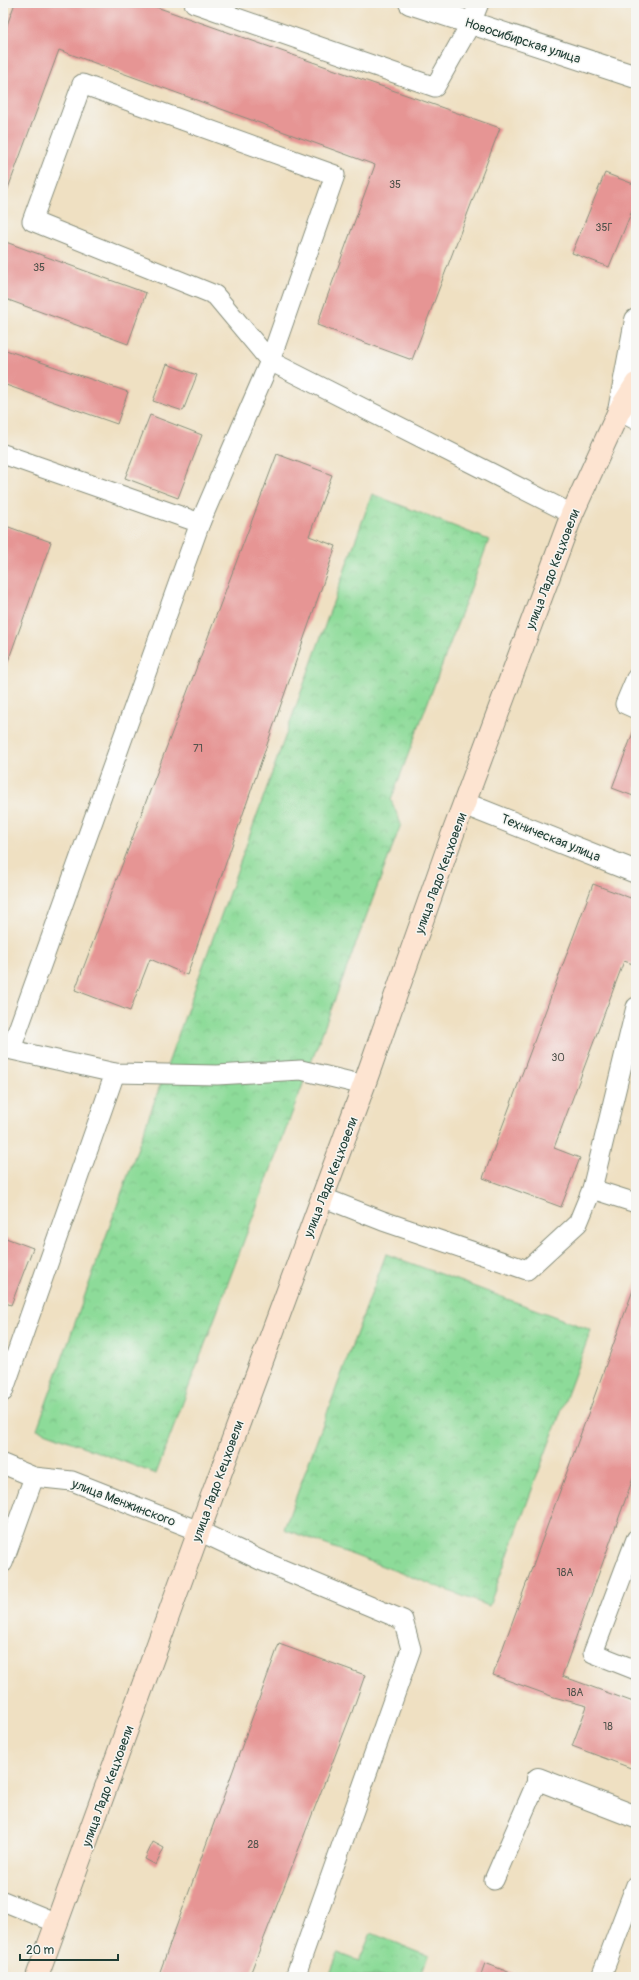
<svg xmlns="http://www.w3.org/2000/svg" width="639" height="1980" viewBox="0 0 639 1980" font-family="Pangolin,sans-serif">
  <defs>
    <pattern id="park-crowns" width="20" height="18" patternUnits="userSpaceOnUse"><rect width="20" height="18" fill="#8ddb99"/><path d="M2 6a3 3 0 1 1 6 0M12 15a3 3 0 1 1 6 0" fill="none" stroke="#79bd84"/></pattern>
  </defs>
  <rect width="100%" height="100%" fill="#f6f6f2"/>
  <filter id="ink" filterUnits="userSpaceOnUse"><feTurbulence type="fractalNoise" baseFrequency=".025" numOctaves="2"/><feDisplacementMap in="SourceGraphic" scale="8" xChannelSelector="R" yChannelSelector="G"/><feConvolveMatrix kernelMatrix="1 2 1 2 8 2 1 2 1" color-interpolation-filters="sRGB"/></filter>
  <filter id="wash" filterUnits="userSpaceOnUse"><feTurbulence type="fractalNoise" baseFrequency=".012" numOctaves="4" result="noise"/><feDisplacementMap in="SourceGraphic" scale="16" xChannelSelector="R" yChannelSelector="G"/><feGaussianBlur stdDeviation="0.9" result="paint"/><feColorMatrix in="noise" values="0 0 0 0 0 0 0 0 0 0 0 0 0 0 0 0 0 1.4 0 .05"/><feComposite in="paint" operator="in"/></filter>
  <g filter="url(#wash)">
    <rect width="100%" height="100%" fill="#efe0c2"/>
    <g fill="url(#park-crowns)" stroke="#568c66">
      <path d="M372 494 489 540 391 800 401 824 156 1474 37 1429Z"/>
      <path d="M386 1254 591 1330 489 1606 284 1529Z"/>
      <path d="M371 1933 428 1956 420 1977H329L338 1953 359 1961Z"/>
    </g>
    <g id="blocks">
      <g fill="#e69594">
        <path d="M15 3H145L500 128 412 360 317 325 375 165 59 50 3 202V36Z"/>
        <path d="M605 173 636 185V201L609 267 572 253Z"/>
        <path d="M3 241 146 293 128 344 3 298Z"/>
        <path d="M3 349 128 392 117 424 3 384Z"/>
        <path d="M167 364 197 375 183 411 153 401Z"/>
        <path d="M150 415 202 435 178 498 125 478Z"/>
        <path d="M277 454 332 475 309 536 336 546 187 975 150 959 130 1011 75 990Z"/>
        <path d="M3 525 51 542 3 675Z"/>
        <path d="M636 725V797L612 788Z"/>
        <path d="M593 884 636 900V965L624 961 554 1148 580 1158 561 1207 483 1178Z"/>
        <path d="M3 1237 33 1248 11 1305 3 1302Z"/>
        <path d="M636 1282V1470L562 1676 636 1703V1770L572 1746 587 1706 554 1697 493 1675Z"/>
        <path d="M279 1644 365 1675 352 1712 249 1977H158Z"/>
        <path d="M153 1842 164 1848 156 1865 145 1859Z"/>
        <path d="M485 1963 521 1977H480Z"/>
      </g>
    </g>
  </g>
  <g filter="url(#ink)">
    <use href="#blocks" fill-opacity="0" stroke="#878e7b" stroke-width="1"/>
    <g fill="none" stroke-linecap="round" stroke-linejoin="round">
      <g stroke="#878e7b" stroke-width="21">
        <g id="service">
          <path d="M194 3 435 87 471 23 479 3"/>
          <path d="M619 411 636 420"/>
          <path d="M3 454 200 523"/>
          <path d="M636 678 625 704 636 709"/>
          <path d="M3 1048 115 1073 217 1075 301 1070 364 1085"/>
          <path d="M11 1049 200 523 270 361 215 295 32 221 82 84 335 175 270 361 572 514"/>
          <path d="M592 1189 636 1203"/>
          <path d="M322 1197 383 1221 527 1270 578 1223 592 1189 636 1007"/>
          <path d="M3 1392 115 1073"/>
          <path d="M3 1464 34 1477 72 1481 199 1531 260 1560 403 1620 411 1649 295 1977"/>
          <path d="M636 1539 593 1653 636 1670"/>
          <path d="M3 1563 34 1477"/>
          <path d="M494 1880 538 1779"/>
          <path d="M3 1901 57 1923"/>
          <path d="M601 1977 636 1885"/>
        </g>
      </g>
      <g stroke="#878e7b" stroke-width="24">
        <g id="minor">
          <path d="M410 3 636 77"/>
          <path d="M619 411 636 320"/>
          <path d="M465 804 636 872"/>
          <path d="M538 1779 636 1817"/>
        </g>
      </g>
      <g stroke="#878e7b" stroke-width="24">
        <path id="secondary" d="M37 1977 199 1531 364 1085 452 836 572 514 619 411 636 384"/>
      </g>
      <use href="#service" stroke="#fff" stroke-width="19"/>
      <use href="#minor" stroke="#fff" stroke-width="22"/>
      <use href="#secondary" stroke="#fde4d1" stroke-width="22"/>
    </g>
  </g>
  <g text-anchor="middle" stroke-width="3" stroke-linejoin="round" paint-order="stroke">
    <g font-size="11" fill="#51534c">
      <text x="395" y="188">35</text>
      <text x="604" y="231">35Г</text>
      <text x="39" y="271">35</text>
      <text x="198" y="752">71</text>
      <text x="558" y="1061">30</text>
      <text x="565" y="1576">18А</text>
      <text x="575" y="1696">18А</text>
      <text x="608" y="1730">18</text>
      <text x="253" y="1848">28</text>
    </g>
    <g font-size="13" fill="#1f3d34" stroke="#f6f6f2">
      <text transform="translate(523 40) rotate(18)" y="5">Новосибирская улица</text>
      <text transform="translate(552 569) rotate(-69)" y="5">улица Ладо Кецховели</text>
      <text transform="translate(551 837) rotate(22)" y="5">Техническая улица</text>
      <text transform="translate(440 873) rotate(-70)" y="5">улица Ладо Кецховели</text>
      <text transform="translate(330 1177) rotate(-69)" y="5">улица Ладо Кецховели</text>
      <text transform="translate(217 1481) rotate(-70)" y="5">улица Ладо Кецховели</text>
      <text transform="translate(124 1502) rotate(21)" y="5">улица Менжинского</text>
      <text transform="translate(107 1786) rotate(-70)" y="5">улица Ладо Кецховели</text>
    </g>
  </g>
  <rect width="639" height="1980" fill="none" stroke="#f6f6f2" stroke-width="16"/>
  <path d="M20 1954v6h98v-6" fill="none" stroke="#1f3d34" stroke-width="2"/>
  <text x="26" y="1954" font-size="12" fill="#1f3d34" stroke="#f6f6f2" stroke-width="3" paint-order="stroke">20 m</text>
</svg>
